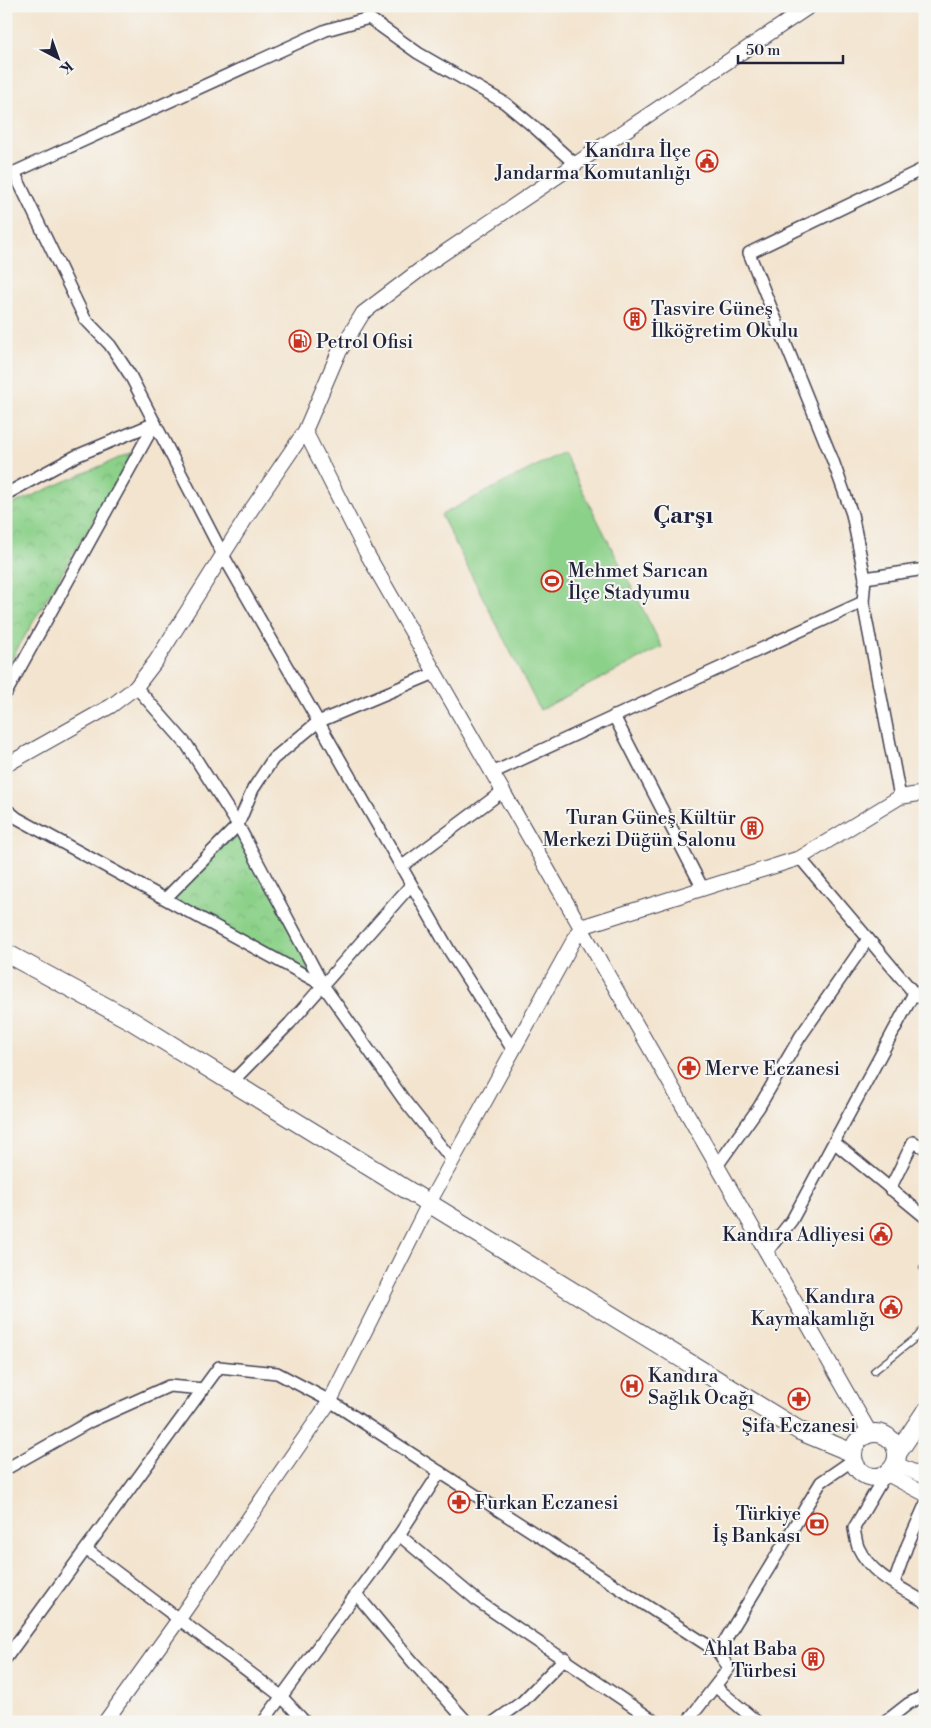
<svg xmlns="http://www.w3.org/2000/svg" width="931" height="1728" viewBox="0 0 931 1728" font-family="'Libre Bodoni',serif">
  <defs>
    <pattern id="park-crowns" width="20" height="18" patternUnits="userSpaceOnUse" patternTransform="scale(1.25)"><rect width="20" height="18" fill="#8cd18a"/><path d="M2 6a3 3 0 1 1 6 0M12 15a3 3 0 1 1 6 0" fill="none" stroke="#78b378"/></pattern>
  </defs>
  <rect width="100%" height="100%" fill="#f6f6f2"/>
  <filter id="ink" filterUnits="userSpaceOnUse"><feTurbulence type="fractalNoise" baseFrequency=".02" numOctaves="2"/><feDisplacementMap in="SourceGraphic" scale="10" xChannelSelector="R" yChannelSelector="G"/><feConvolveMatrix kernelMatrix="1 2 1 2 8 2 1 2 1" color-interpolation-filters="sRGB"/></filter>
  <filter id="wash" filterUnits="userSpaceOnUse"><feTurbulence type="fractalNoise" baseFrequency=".0096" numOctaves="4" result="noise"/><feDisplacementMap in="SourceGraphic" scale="20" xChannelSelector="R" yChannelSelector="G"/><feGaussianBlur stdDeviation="1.12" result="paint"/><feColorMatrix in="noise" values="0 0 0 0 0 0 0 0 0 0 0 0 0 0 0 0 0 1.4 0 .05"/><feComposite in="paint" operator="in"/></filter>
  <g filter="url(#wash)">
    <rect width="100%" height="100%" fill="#f3e4cf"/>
    <path fill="#8cd18a" stroke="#577a62" d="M563 452 662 647 540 710 441 515Z"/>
    <g fill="url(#park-crowns)" stroke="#577a62">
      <path d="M133 452 8 665 6 663V507Z"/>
      <path d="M238 825 323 985 166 898Z"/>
    </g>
  </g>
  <g filter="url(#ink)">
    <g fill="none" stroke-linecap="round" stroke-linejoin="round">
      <g stroke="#413f51" stroke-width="8">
        <g id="service">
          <path d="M923 1268 925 1270"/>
          <path d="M874 1371 917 1337 925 1326"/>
        </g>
      </g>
      <g stroke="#413f51" stroke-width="14">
        <g id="minor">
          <path d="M14 172 85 319 110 345 130 375 223 555 449 950 513 1050"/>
          <path d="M6 176 326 30 369 18 418 53 505 103 534 127 575 164"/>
          <path d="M6 494 76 456 155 423"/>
          <path d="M865 578 925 569"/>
          <path d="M863 602 900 797"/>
          <path d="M136 687 187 745 238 825 323 985 404 1100 452 1160"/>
          <path d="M6 693 155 423"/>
          <path d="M614 716 703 889"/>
          <path d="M492 773 863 602 865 578 852 514 833 461 749 253 925 168"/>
          <path d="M6 809 17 818 323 985"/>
          <path d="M800 858 914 993 925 1001"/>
          <path d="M401 867 503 791"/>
          <path d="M166 898 238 825 253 789 273 759 318 722 435 673"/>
          <path d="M232 1082 290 1023 411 885"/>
          <path d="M835 1143 925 1217"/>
          <path d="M717 1166 759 1107 800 1037 868 939"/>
          <path d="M890 1189 913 1142 925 1148"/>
          <path d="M766 1253 792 1220 914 993"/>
          <path d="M6 1469 91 1421 169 1386 204 1389"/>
          <path d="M885 1475 854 1528C855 1534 856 1541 858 1547 870 1574 901 1588 925 1602"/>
          <path d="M399 1535 479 1602 656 1722"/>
          <path d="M87 1550 281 1696 305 1722"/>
          <path d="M894 1583 907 1546 925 1505"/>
          <path d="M357 1595 412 1661 467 1722"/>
          <path d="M718 1652 821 1482 853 1460"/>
          <path d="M6 1658 219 1367 277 1373 330 1401 718 1652 729 1668 687 1722"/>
          <path d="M716 1687 757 1722"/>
          <path d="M263 1722 399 1535 440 1472"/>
          <path d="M494 1722 522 1702 565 1658"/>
          <path d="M885 1722 908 1704 925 1695"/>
        </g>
      </g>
      <g stroke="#413f51" stroke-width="16">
        <g id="tertiary">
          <path d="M305 431 366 552 870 1433"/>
          <path d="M6 765 111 706 136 687 156 661 251 510 305 431 338 354 363 313 429 263 810 6"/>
          <path d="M896 1464 925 1477"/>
          <path d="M887 1474 925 1494"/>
          <path d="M105 1722 179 1619 330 1401 429 1203 581 927 800 858 900 797 925 793"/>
        </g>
      </g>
      <g stroke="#413f51" stroke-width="20">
        <g id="primary">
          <path d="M6 953 132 1021 800 1431 853 1453"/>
          <circle cx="875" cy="1455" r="22"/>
          <path d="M897 1454 925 1412"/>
        </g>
      </g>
      <use href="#service" stroke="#fff" stroke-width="5.5"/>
      <use href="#minor" stroke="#fff" stroke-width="11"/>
      <use href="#tertiary" stroke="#fff" stroke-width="14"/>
      <use href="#primary" stroke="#fff" stroke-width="18"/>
    </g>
  </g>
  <defs>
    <g id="civic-ring" transform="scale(1.125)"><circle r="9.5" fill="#f6f6f2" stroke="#c8321e" stroke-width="1.5"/><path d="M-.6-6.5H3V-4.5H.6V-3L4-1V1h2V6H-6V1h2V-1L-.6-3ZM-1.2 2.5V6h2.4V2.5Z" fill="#c8321e"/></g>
    <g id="building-ring" transform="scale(1.125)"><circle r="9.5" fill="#f6f6f2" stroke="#c8321e" stroke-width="1.5"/><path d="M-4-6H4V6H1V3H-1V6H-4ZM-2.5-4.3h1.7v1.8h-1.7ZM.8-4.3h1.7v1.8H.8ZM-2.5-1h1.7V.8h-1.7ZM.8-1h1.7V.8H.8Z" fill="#c8321e"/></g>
    <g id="fuel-ring" transform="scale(1.125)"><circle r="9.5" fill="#f6f6f2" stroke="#c8321e" stroke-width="1.5"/><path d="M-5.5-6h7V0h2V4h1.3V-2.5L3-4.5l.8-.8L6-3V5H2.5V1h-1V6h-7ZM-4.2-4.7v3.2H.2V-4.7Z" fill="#c8321e"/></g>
    <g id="stadium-ring" transform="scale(1.125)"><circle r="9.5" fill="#f6f6f2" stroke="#c8321e" stroke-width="1.5"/><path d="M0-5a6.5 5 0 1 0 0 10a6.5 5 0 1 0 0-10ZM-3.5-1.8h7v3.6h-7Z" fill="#c8321e"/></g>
    <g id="pharmacy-ring" transform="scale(1.125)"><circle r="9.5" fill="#f6f6f2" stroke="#c8321e" stroke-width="1.5"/><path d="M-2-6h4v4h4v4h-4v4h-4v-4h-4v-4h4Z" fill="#c8321e"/></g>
    <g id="hospital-ring" transform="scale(1.125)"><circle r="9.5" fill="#f6f6f2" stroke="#c8321e" stroke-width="1.5"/><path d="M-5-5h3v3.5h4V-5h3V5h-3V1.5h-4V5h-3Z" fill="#c8321e"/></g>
    <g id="bank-ring" transform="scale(1.125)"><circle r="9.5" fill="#f6f6f2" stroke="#c8321e" stroke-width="1.5"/><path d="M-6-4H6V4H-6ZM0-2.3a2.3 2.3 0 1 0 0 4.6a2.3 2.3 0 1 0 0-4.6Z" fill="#c8321e"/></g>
  </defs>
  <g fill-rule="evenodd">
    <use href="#civic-ring" x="707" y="161"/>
    <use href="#building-ring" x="635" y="319"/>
    <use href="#fuel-ring" x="300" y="341"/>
    <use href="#stadium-ring" x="552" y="581"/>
    <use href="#building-ring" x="752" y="828"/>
    <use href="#pharmacy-ring" x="689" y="1068"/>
    <use href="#civic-ring" x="881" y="1234"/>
    <use href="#civic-ring" x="891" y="1307"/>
    <use href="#hospital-ring" x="632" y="1386"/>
    <use href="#pharmacy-ring" x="799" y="1399"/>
    <use href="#pharmacy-ring" x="459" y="1502"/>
    <use href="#bank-ring" x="817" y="1524"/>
    <use href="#building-ring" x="813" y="1659"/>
  </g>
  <g text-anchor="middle" stroke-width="4" stroke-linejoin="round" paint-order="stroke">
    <g font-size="19" fill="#22223b" stroke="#f6f6f2" text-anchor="end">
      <text x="691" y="157">Kandıra İlçe<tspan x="691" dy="22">Jandarma Komutanlığı</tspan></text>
      <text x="651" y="315" text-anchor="start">Tasvire Güneş<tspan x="651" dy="22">İlköğretim Okulu</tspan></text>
      <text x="316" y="348" text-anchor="start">Petrol Ofisi</text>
      <text x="568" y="577" text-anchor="start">Mehmet Sarıcan<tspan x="568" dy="22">İlçe Stadyumu</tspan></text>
      <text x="736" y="824">Turan Güneş Kültür<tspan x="736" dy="22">Merkezi Düğün Salonu</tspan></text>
      <text x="705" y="1075" text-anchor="start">Merve Eczanesi</text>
      <text x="865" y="1241">Kandıra Adliyesi</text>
      <text x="875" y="1303">Kandıra<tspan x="875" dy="22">Kaymakamlığı</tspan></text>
      <text x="648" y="1382" text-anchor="start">Kandıra<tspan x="648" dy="22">Sağlık Ocağı</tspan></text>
      <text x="799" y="1432" text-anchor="middle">Şifa Eczanesi</text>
      <text x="475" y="1509" text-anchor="start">Furkan Eczanesi</text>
      <text x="801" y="1520">Türkiye<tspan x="801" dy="22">İş Bankası</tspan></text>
      <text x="797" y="1655">Ahlat Baba<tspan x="797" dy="22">Türbesi</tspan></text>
    </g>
    <g font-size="24" font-weight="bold" fill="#22223b" stroke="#f6f6f2">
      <text x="683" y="523">Çarşı</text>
    </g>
  </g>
  <rect width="931" height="1728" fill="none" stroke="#f6f6f2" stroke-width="25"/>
  <g transform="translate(58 58) rotate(139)" stroke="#f6f6f2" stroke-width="4" paint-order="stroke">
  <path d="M0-4L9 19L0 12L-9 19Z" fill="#22223b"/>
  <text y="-8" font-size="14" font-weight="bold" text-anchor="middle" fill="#22223b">K</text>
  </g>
  <path d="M738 55v8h105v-8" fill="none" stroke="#22223b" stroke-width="2.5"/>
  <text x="746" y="55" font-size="15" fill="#22223b" stroke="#f6f6f2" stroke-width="4" paint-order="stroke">50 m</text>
</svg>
